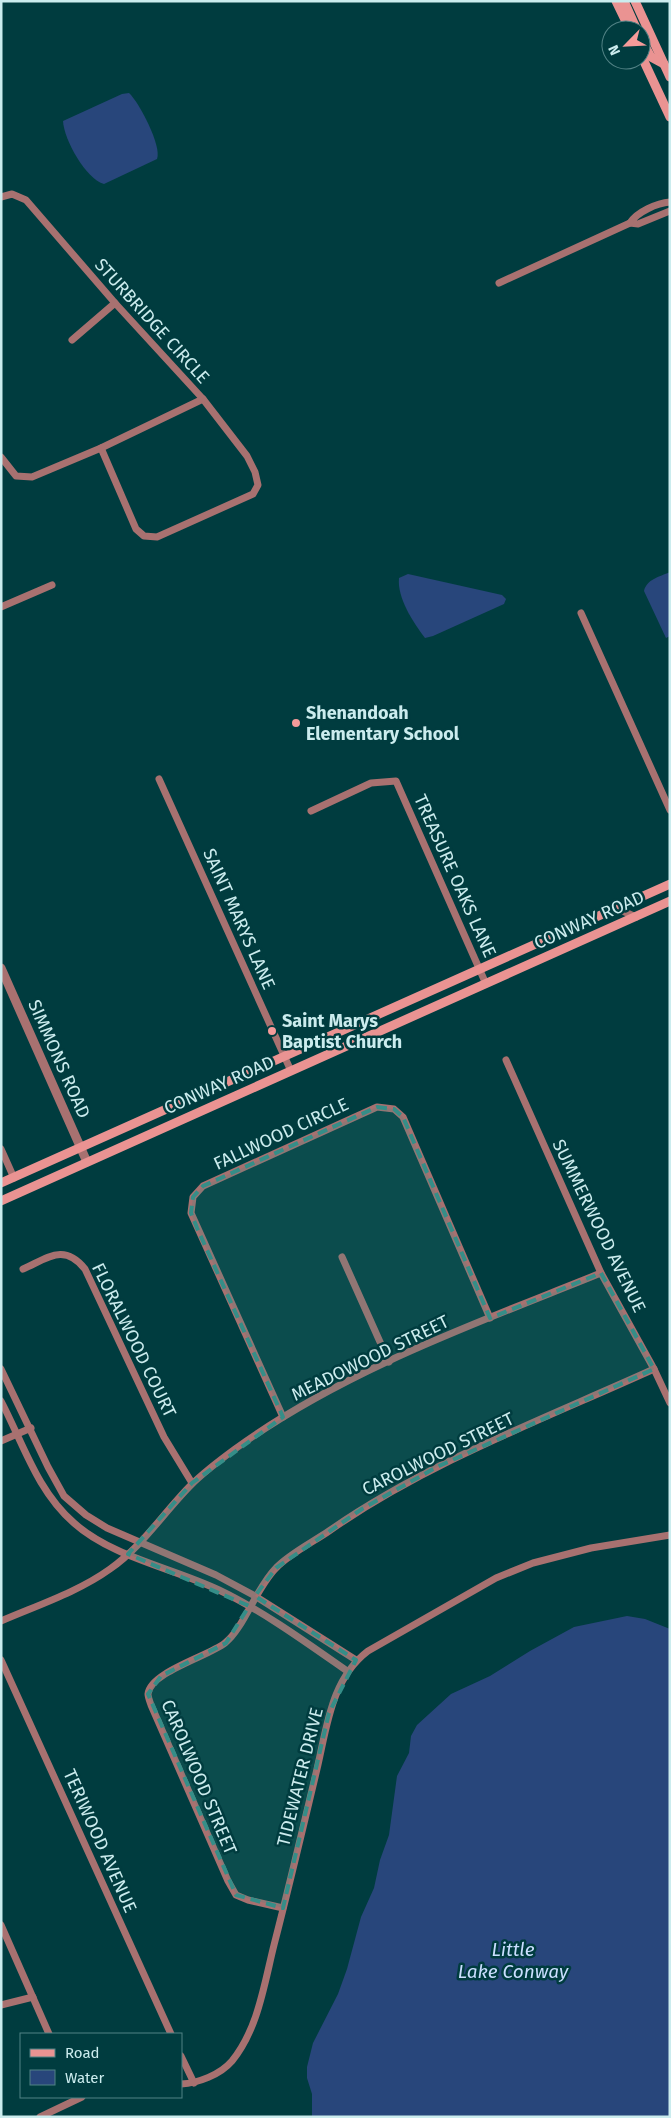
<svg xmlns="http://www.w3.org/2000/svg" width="671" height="2118" viewBox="0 0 671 2118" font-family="'Fira Sans',sans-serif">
  <rect width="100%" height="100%" fill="#003c3f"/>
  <g fill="#28467b">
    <path d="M129 93C139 102 162 146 157 159L104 184C86 179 64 140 63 121L122 94Z"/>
    <path d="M670 572V636L666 638 644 591C647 579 659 577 670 572Z"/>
    <path d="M408 574 502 595 506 599 504 604 433 636 425 638C413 622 397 598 399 578Z"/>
    <path d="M627 1616 645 1619 670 1629V2117H312V2094L307 2078V2067L313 2043 338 1994 347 1969 361 1917 374 1888 380 1860 389 1835 397 1776 409 1753 411 1736 417 1725 451 1694 490 1676 530 1651 574 1627Z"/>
  </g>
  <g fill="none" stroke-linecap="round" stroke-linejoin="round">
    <g stroke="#a87170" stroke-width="7">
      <path d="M1 197 12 194 26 200 115 303 203 399 247 456 255 472 258 485 253 494 157 537 144 536 136 529 101 448"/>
      <path d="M670 202C657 203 637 212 630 223L638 224 670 211"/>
      <path d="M499 283 630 223"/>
      <path d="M72 340 115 303"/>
      <path d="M1 457 16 476 32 477 101 448 203 399"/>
      <path d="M1 607 52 585"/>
      <path d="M581 613 670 810"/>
      <path d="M159 779 291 1071"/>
      <path d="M311 811 371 783 396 781 486 984"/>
      <path d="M616 908 636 917"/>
      <path d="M506 1060 601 1273 654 1369 670 1403"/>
      <path d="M1 1149 14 1178"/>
      <path d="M342 1257 389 1362"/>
      <path d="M23 1269C48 1258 64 1243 85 1269L164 1437 192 1483"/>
      <path d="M1 1369 48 1467 64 1496 86 1515 107 1528 216 1575 255 1596 356 1660"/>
      <path d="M1 1401C23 1443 37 1491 74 1523 112 1557 173 1568 219 1590 263 1611 307 1643 347 1671"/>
      <path d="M283 1417 191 1213 193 1197 203 1186 377 1107 394 1109 403 1117 490 1318"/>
      <path d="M1 1441 31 1428"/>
      <path d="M1 1621C38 1605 78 1592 110 1569 142 1547 164 1512 191 1485 204 1472 220 1460 235 1449 344 1370 477 1323 601 1273"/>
      <path d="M1 1660 171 2034"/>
      <path d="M283 1908 248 1900 236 1895 228 1881 151 1705C150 1702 148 1697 148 1694 150 1672 209 1656 225 1643 244 1628 256 1588 276 1568 289 1554 313 1542 329 1531 428 1462 544 1419 654 1369"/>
      <path d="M1 1925 49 2034"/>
      <path d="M1 2005 33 1997"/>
      <path d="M181 2056 194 2083"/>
      <path d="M181 2084C198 2083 220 2075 232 2061 258 2029 264 1985 274 1945 289 1887 303 1828 317 1769 327 1727 331 1679 368 1651L496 1578 533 1563 591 1548 670 1535"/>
      <path d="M40 2117 82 2097"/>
    </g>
    <path stroke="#a87170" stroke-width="9" d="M1 968 87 1162"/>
    <g stroke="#ea9392" stroke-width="9">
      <path d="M616 1 630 30"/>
      <path d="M624 1 637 30"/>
      <path d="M635 1 670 77"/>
      <path d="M641 39 651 57 664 64"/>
      <path d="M641 55 670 117"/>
      <path d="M1 1183 670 884"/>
      <path d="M1 1201 670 901"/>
    </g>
  </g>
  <path fill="#358e88" fill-opacity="0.2" stroke="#358e88" stroke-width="4" stroke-dasharray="10 6" stroke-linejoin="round" d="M377 1107 394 1109 403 1117 490 1318 601 1273 654 1369 437 1467 362 1509 276 1568 255 1596 356 1660 329 1713 283 1908 236 1895 148 1694 161 1676 226 1643 249 1606 128 1554 192 1483 283 1417 197 1228 191 1213 193 1197 203 1186Z"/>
  <g fill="#f59b9a" stroke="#003c3f" stroke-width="2">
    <circle cx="296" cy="723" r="5"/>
    <circle cx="272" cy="1031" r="5"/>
  </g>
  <g text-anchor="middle" stroke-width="5" stroke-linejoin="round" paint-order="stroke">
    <g font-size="18" fill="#cbecee" stroke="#003c3f">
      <text transform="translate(152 321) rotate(48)" y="6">STURBRIDGE CIRCLE</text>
      <text transform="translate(455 876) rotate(66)" y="6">TREASURE OAKS LANE</text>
      <text transform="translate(239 919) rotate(66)" y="6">SAINT MARYS LANE</text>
      <text transform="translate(589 920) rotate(-24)" y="6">CONWAY ROAD</text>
      <text transform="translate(59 1059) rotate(66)" y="6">SIMMONS ROAD</text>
      <text transform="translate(219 1085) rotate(-24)" y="6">CONWAY ROAD</text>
      <text transform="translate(281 1134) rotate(-25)" y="6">FALLWOOD CIRCLE</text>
      <text transform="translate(599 1226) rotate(64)" y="6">SUMMERWOOD AVENUE</text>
      <text transform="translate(134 1340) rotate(64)" y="6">FLORALWOOD COURT</text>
      <text transform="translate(370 1358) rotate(-26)" y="6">MEADOWOOD STREET</text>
      <text transform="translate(438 1454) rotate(-26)" y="6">CAROLWOOD STREET</text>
      <text transform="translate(199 1777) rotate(67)" y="6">CAROLWOOD STREET</text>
      <text transform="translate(300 1777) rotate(-76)" y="6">TIDEWATER DRIVE</text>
      <text transform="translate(100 1841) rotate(66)" y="6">TERIWOOD AVENUE</text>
    </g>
    <g font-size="18" font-weight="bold" fill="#cbecee" stroke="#003c3f" text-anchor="start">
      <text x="306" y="719">Shenandoah<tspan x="306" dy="21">Elementary School</tspan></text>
      <text x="282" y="1027">Saint Marys<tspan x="282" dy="21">Baptist Church</tspan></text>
    </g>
    <g font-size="19" font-style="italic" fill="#cadeff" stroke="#003c3f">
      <text x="513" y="1956">Little<tspan x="513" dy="22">Lake Conway</tspan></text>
    </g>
  </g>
  <rect width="671" height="2118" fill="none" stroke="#cbecee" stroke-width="5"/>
  <rect x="20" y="2033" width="162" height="65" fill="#003c3f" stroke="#518285"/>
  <rect x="30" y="2049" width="25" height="8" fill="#ea9392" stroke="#518285"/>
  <text x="65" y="2058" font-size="15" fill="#cbecee">Road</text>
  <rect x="30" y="2070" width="25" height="15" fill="#28467b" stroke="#518285"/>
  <text x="65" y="2083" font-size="15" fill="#cbecee">Water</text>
  <g transform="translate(626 45) rotate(246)"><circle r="24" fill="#003c3f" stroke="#518285"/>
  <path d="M0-4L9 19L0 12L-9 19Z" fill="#f59b9a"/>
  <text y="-8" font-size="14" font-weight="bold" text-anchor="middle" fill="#cbecee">N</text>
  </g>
</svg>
